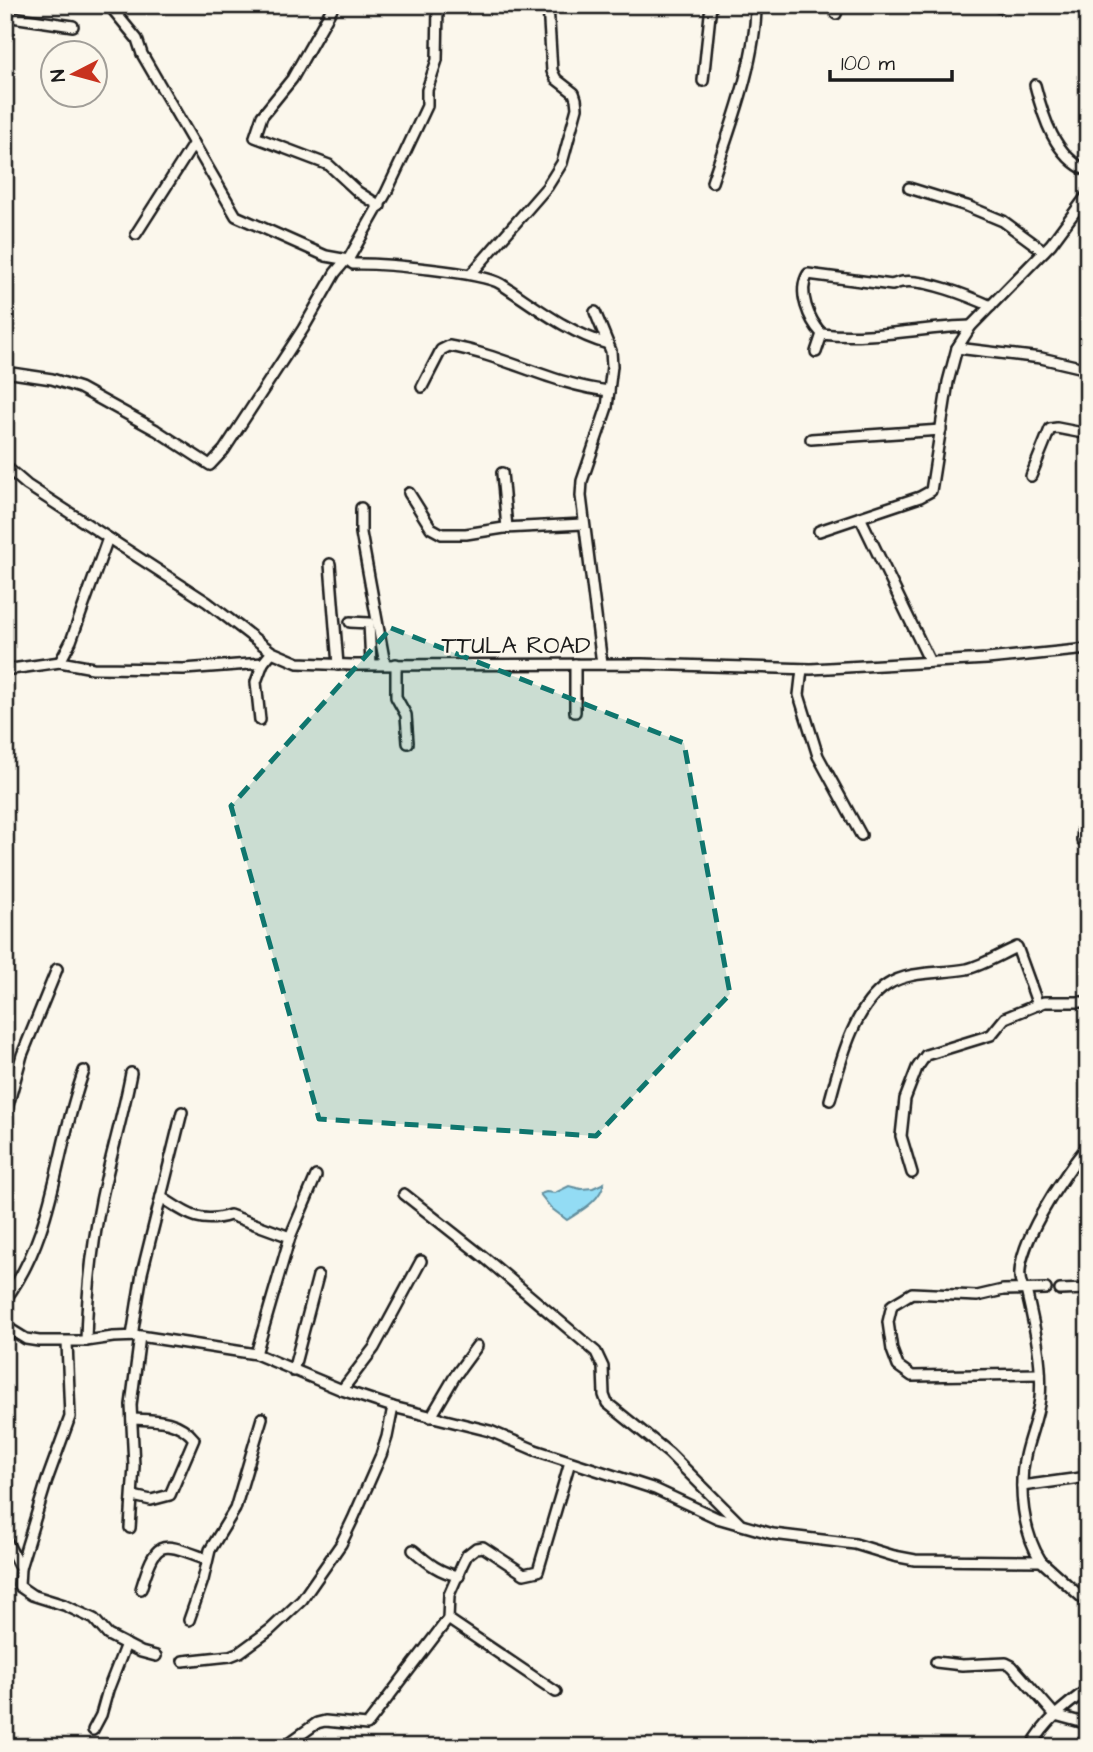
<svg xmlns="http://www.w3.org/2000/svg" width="1093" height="1752" viewBox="0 0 1093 1752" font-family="'Architects Daughter',sans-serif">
  <rect width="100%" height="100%" fill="#fbf7ec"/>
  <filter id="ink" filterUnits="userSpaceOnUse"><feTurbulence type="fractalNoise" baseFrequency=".0143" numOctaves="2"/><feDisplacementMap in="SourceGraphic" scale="14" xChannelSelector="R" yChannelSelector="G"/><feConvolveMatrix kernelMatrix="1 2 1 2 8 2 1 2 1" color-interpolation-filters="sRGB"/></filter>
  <g filter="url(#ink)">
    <path fill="#93dcf4" stroke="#638f9e" stroke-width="2" d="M604 1183C600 1201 582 1210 567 1220L551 1208 540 1194 546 1192 555 1193 569 1186 581 1189 593 1188Z"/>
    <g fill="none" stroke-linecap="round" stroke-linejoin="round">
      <g stroke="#1c1c1c" stroke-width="14">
        <g id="street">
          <path d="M109 5 137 39 142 54 236 216 326 256 348 260 353 264C379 263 482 272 501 284 535 306 568 333 608 344"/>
          <path d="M334 5 292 79 262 116 255 137 329 165 358 192 380 206"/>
          <path d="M999 7 1001 5"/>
          <path d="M836 14 839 5"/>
          <path d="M5 16 73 26"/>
          <path d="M703 81 711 5"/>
          <path d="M1035 85C1043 117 1055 157 1088 171"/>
          <path d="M712 182C730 128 756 62 756 5"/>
          <path d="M909 188 967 206 1003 221 1044 251"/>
          <path d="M136 234 194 143"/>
          <path d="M348 260 386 193 427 106V90L437 60 438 5"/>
          <path d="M471 274 547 187 562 163 577 108 576 99 574 93 556 79 552 71 548 5"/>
          <path d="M595 312 611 351 612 366 607 407 582 481 581 496 602 664"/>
          <path d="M822 334C809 320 797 292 808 274L892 285C895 284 899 282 902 282 924 278 971 297 991 306"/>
          <path d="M957 348 1041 358 1088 369"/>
          <path d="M816 352 822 334C872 340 922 327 971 326"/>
          <path d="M5 372 52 379 80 388 156 430 210 465 224 450 303 329 335 273 345 261"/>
          <path d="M422 387 441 350 449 346C504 355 553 385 609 391"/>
          <path d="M811 439 941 430"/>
          <path d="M5 466 27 485 207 602 272 652 298 663 351 665 642 664 811 669 987 659 1088 649"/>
          <path d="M502 473 507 528"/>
          <path d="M1031 476 1050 429 1057 428 1088 434"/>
          <path d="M409 493 431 528 442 534H466L504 528 583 524"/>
          <path d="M361 508V533L385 664"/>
          <path d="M860 517 930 662"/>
          <path d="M819 531 920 497 931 491 948 382 957 348 971 326 1051 244 1088 194"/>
          <path d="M330 564 338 665"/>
          <path d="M350 622 369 623 371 664"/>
          <path d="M60 662 71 641 108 538"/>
          <path d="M396 664V697L406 715 408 743"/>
          <path d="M575 664V712"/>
          <path d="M802 669 799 695 818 756 861 835"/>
          <path d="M5 670 60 662 93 668 184 669 263 663 272 652"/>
          <path d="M260 720 256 682 263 663"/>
          <path d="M1082 840 1088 754"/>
          <path d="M830 1100C840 1064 853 1007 887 985 910 970 941 974 967 969 983 965 1001 954 1017 947L1038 1005"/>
          <path d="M5 1116 22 1055 57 969"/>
          <path d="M912 1173 901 1136 905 1099 917 1068 926 1055 991 1035 1005 1018 1044 1002H1088"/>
          <path d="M404 1194 485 1258 596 1352 603 1367 604 1395 607 1403 669 1453 739 1523"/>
          <path d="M161 1197C186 1213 199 1225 230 1215L290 1237 256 1354"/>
          <path d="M290 1237 316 1176"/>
          <path d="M1022 1286C1008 1255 1067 1169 1088 1146"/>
          <path d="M1026 1290C1034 1324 1043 1362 1040 1398 1038 1417 1029 1437 1025 1456 1018 1488 1023 1533 1041 1561"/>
          <path d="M1060 1290 1088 1289"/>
          <path d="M5 1300C56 1232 55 1148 84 1071"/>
          <path d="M5 1326 26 1339 39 1341H86L113 1337 140 1336 256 1354 342 1390 393 1407 490 1431 535 1450 655 1489 717 1518 773 1534 855 1544 894 1556 915 1560 1041 1561 1088 1603"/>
          <path d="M132 1336 142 1273 182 1112"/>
          <path d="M86 1341C87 1294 92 1247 101 1201 110 1158 123 1116 131 1073"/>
          <path d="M67 1342 70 1417 47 1480 20 1568 19 1586 32 1595 64 1605 94 1619 108 1635 141 1652 156 1656"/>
          <path d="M293 1371 318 1276"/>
          <path d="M1040 1374 912 1376 898 1366 892 1350 888 1322 892 1305 912 1293 977 1296 1003 1290 1046 1289"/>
          <path d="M342 1390 374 1348 421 1261"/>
          <path d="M431 1417 455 1376 477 1346"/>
          <path d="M132 1419C156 1420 178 1419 194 1439L170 1495 151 1500 133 1496"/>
          <path d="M1022 1486 1088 1477"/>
          <path d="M130 1528 134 1466 131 1405 140 1336"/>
          <path d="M5 1538 20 1568"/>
          <path d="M413 1550C428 1563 440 1573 459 1576"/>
          <path d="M141 1589C157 1537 160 1542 207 1559"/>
          <path d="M448 1619 556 1692"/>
          <path d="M189 1620 203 1580 210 1550 235 1509 262 1418"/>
          <path d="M183 1661 230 1656 240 1652 270 1630 302 1600 341 1544 353 1519 381 1455 387 1437 393 1407"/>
          <path d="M936 1662 962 1665 1006 1663 1012 1666 1055 1715 1088 1724"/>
          <path d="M93 1730 101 1715 108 1690 126 1644"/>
          <path d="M289 1743 317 1723 325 1721 367 1725 448 1619 449 1595 463 1563 467 1555 476 1548 483 1547 524 1574 538 1571 570 1462"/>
          <path d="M1031 1747C1045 1721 1065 1706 1088 1689"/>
        </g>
      </g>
      <use href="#street" stroke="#fbf7ec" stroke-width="9"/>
    </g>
  </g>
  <path fill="#0f766e" fill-opacity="0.2" stroke="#0f766e" stroke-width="5" stroke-dasharray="14 9" stroke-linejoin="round" d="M391 628 684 743 730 994 596 1136 319 1119 231 806Z"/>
  <g text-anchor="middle" stroke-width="5" stroke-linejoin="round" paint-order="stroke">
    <g font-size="24" fill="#1c1c1c" stroke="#fbf7ec">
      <text x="516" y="653">TTULA ROAD</text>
    </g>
  </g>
  <rect width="1093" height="1752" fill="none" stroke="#fbf7ec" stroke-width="28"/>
  <rect x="14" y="14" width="1065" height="1724" fill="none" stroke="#1c1c1c" stroke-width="2.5" filter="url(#ink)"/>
  <g transform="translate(74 74) rotate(264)"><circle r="33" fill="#fbf7ec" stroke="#a29f99" stroke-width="2"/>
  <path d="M0-5L12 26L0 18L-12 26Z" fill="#c8321e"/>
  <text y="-10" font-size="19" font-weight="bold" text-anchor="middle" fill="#1c1c1c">N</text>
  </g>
  <path d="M830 70v10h122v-10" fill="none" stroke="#1c1c1c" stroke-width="3.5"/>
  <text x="841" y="70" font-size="21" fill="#1c1c1c" stroke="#fbf7ec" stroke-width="5" paint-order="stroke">100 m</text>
</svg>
